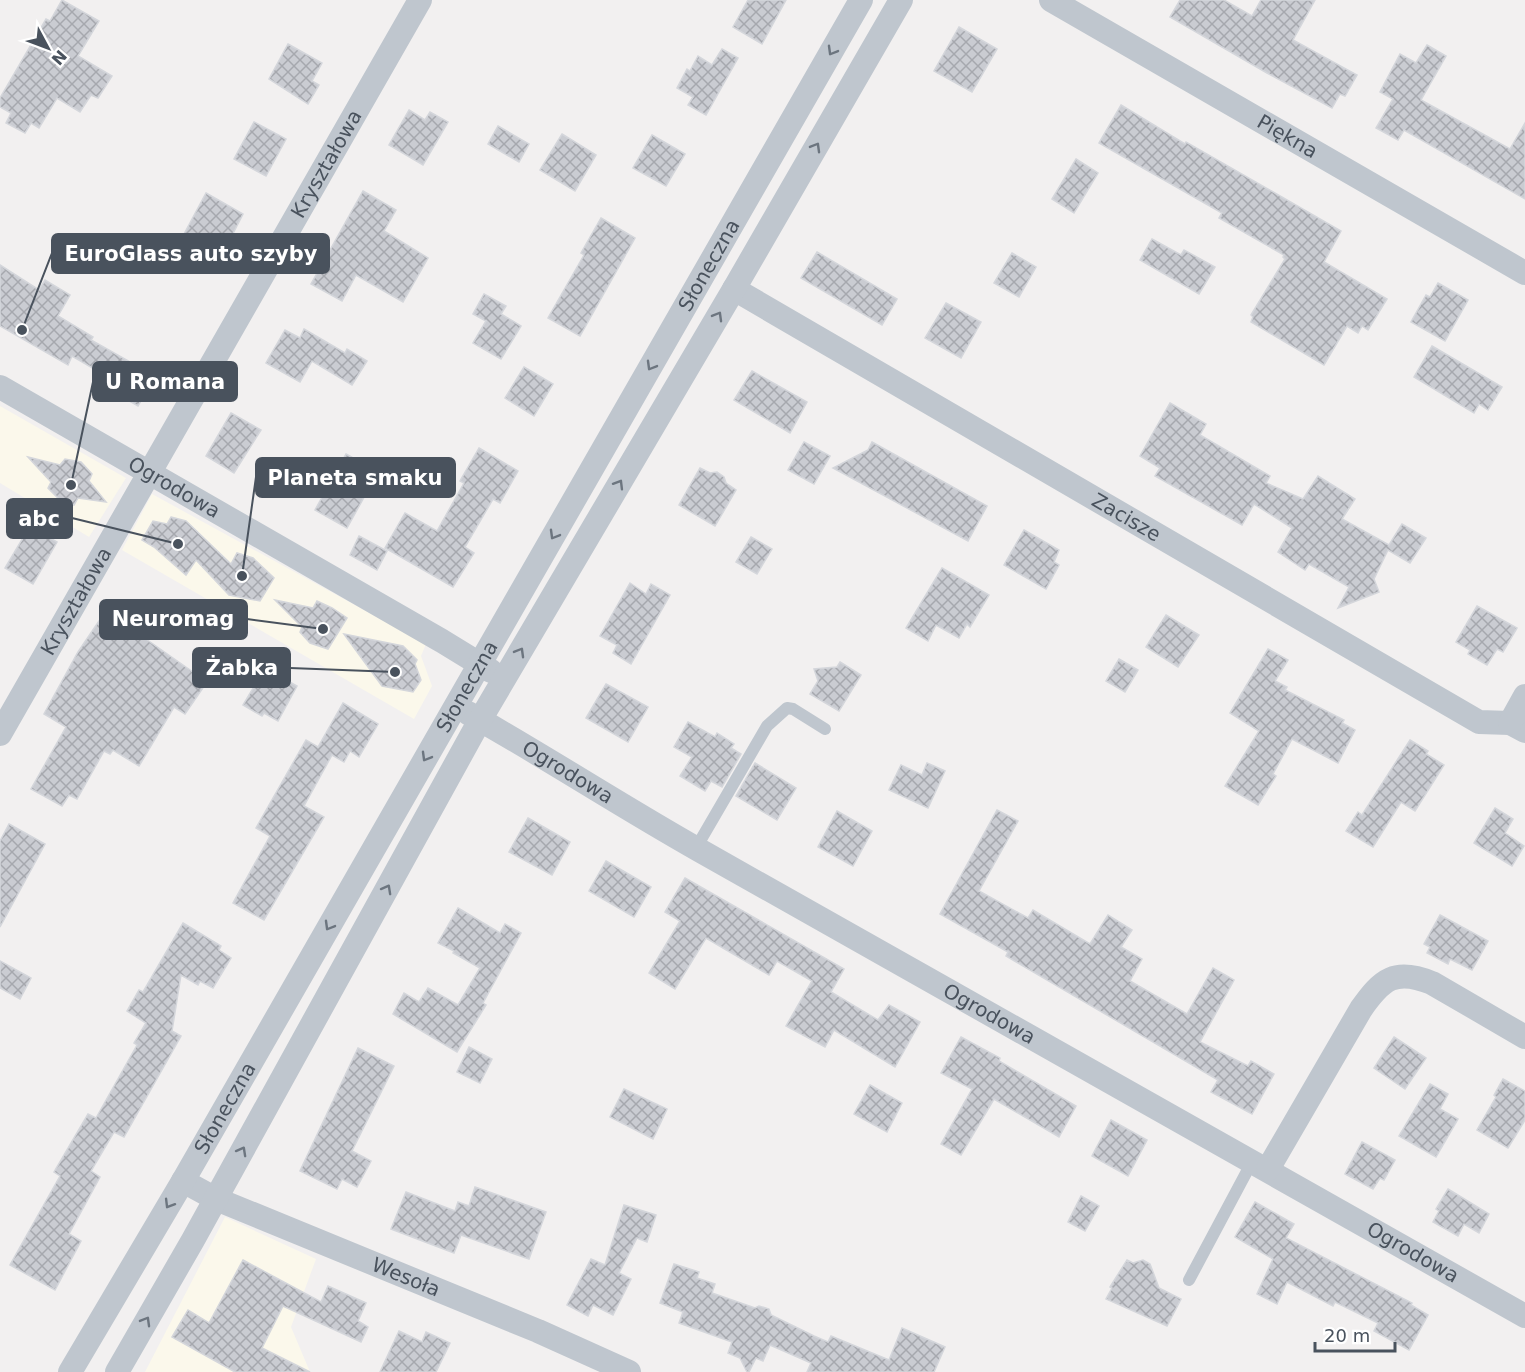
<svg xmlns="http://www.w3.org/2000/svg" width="1525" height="1372" viewBox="0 0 1525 1372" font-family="'DejaVu Sans',sans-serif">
  <defs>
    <pattern id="building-cross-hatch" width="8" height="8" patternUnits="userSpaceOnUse" patternTransform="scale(1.5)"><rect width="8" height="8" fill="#caccd2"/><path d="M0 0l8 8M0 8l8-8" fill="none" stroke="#a6a8ae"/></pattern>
  </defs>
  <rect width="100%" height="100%" fill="#f2f0f0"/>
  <g fill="#fbf8eb">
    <path d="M0 406 126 478 89 537 0 483Z"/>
    <path d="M152 494 426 644 421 656 432 686 414 719 122 550Z"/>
    <path d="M225 1217 316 1259 291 1327 310 1372H145Z"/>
  </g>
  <g fill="url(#building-cross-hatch)" stroke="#d4d6db" stroke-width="1.5">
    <path d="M62 0 99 21 78 56 112 76 98 98 91 95 80 112 57 98 39 128 31 123 25 133 6 123 11 113 0 107V98L46 19 50 21Z"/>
    <path d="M748 0H786L762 44 733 27Z"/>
    <path d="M1180 0H1224L1252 16 1261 0H1315L1293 40 1357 75 1345 96 1340 94 1332 108 1267 73 1170 17Z"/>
    <path d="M959 27 997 49 972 92 934 71Z"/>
    <path d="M288 44 322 63 312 81 319 85 308 104 269 79Z"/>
    <path d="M1427 45 1446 56 1421 100 1510 149 1525 123V199L1404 130 1398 140 1376 128 1393 99 1380 92 1400 54 1416 63Z"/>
    <path d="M722 49 738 58 706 115 688 105 693 97 677 88 687 69 690 71 698 56 712 65Z"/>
    <path d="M1121 105 1185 144 1186 142 1341 231 1324 262 1387 299 1368 330 1362 326 1358 333 1347 326 1324 365 1251 322 1253 317 1251 315 1285 259 1283 257 1284 255 1219 218 1222 213 1099 143Z"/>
    <path d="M409 110 425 120 430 112 448 122 423 165 389 145Z"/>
    <path d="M254 122 286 139 266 176 234 159Z"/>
    <path d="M498 126 529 144 519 162 488 144Z"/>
    <path d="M562 134 596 155 575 191 540 170Z"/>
    <path d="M652 135 685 154 666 186 633 168Z"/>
    <path d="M1076 159 1098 173 1074 213 1052 199Z"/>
    <path d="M363 191 396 210 384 231 428 258 403 302 356 275 342 301 311 284Z"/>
    <path d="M206 193 243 214 224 251 208 243 205 248 183 236Z"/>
    <path d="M601 218 635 238 580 336 548 318 584 255 581 253Z"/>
    <path d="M1152 239 1181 255 1184 250 1215 267 1199 294 1140 260Z"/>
    <path d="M817 252 897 299 882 325 801 278Z"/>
    <path d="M1012 253 1036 267 1019 297 994 283Z"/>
    <path d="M0 265 39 290 45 280 70 295 58 316 93 337 91 340 155 376 138 406 103 386 108 377 72 356 68 365 0 326Z"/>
    <path d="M1438 283 1468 300 1445 341 1411 322 1426 295 1430 297Z"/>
    <path d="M484 294 506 306 501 314 521 326 501 359 473 343 486 321 473 314Z"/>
    <path d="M946 303 981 322 961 358 925 338Z"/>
    <path d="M304 329 345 353 347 349 367 361 352 385 312 361 300 382 266 363 285 330 300 338Z"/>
    <path d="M1432 346 1502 387 1488 410 1479 404 1474 413 1414 377Z"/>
    <path d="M524 367 553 384 534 416 505 398Z"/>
    <path d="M752 371 807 402 790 433 734 400Z"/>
    <path d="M1170 403 1206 424 1200 435 1270 476 1266 483 1303 499 1318 476 1355 499 1342 519 1389 545 1402 524 1426 538 1410 563 1388 550 1374 579 1379 592 1338 608 1349 587 1309 564 1305 570 1278 552 1292 528 1254 504 1242 525 1155 476 1160 468 1140 456Z"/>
    <path d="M231 413 261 430 234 473 206 456Z"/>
    <path d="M804 442 830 456 814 484 788 470Z"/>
    <path d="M872 442 987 506 968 541 833 468 868 450Z"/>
    <path d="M479 448 518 471 500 503 493 499 465 547 474 553 453 587 385 548 405 513 437 531 464 483 460 481Z"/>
    <path d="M346 454 378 472 347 528 315 510Z"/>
    <path d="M28 457 60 465 65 459 81 462 92 474 89 481 106 502 78 498 74 505 61 501 48 488 51 482Z"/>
    <path d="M700 468 710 473 717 472 724 477 726 483 736 490 715 526 679 505Z"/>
    <path d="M171 517 186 521 231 564 237 553 253 558 274 578 260 601 229 595 196 560 186 575 154 547 142 540 153 521 167 524Z"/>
    <path d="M30 526 57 542 33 584 5 568Z"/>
    <path d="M1024 530 1059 550 1054 562 1059 565 1046 589 1004 565Z"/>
    <path d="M359 536 387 551 377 570 350 555Z"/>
    <path d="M751 537 772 549 757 574 736 562Z"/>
    <path d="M942 568 989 595 970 627 967 624 959 638 936 625 928 641 906 628Z"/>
    <path d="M630 583 646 594 651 584 670 595 631 664 613 653 617 645 600 636Z"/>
    <path d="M275 600 313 608 317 601 332 608 347 618 328 649 310 643 300 632 302 627Z"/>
    <path d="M1477 606 1517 628 1503 652 1497 649 1487 665 1468 654 1470 650 1456 642Z"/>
    <path d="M1166 615 1199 635 1178 667 1146 647Z"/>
    <path d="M101 618 129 636 133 630 207 682 185 714 174 707 139 766 113 750 110 754 104 751 77 799 69 795 62 806 31 789 66 727 44 714 78 652Z"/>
    <path d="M344 634 403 646 417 660 415 664 421 680 413 692 382 686Z"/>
    <path d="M1268 649 1288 660 1275 681 1287 687 1285 690 1344 720 1342 723 1355 730 1338 763 1292 739 1273 774 1276 776 1258 805 1225 786 1259 731 1230 713Z"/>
    <path d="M1119 659 1138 670 1125 692 1106 681Z"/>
    <path d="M840 662 861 675 839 711 810 694 818 681 814 669 837 667Z"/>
    <path d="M265 668 297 686 278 721 264 713 262 716 243 705Z"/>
    <path d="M606 684 648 707 628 742 586 718Z"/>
    <path d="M343 703 378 724 359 757 350 751 344 762 332 755 304 806 324 817 264 920 233 903 270 836 256 828 306 740 318 747Z"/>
    <path d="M688 722 715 737 717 733 734 744 731 748 741 754 722 787 711 781 705 791 680 776 692 757 674 747Z"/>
    <path d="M1410 740 1428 751 1426 754 1444 765 1415 811 1401 802 1373 847 1346 831 1358 812 1362 815Z"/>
    <path d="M755 763 796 788 777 820 736 796Z"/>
    <path d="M927 763 945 771 928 808 889 790 901 765 922 775Z"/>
    <path d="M1495 808 1513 819 1505 833 1524 846 1512 866 1474 843Z"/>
    <path d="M997 810 1018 821 979 891 1028 918 1033 910 1090 944 1108 915 1132 930 1121 947 1142 959 1130 981 1187 1014 1213 968 1234 980 1200 1042 1248 1066 1251 1061 1274 1074 1252 1114 1211 1092 1218 1080 1006 956 1008 952 940 914Z"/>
    <path d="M837 811 872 831 853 866 818 847Z"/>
    <path d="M528 818 570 842 552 875 509 852Z"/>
    <path d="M9 824 45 844 0 927V841Z"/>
    <path d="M606 861 651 887 634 917 589 891Z"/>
    <path d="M685 878 844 969 831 992 878 1020 889 1005 920 1022 895 1067 834 1030 825 1047 786 1026 812 981 777 961 769 975 706 938 675 989 649 973 680 921 665 912Z"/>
    <path d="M458 908 500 933 505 924 521 933 483 1003 486 1005 457 1052 393 1014 404 993 419 1002 428 988 458 1005 480 968 453 953 454 951 438 943Z"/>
    <path d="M1440 915 1488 941 1472 970 1450 959 1448 964 1427 953 1430 947 1424 944Z"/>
    <path d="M183 923 221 946 219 950 231 958 213 988 200 981 198 985 181 975 172 1031 181 1036 124 1137 114 1132 91 1171 100 1177 69 1234 81 1241 55 1290 10 1265 60 1176 54 1172 88 1114 96 1118 137 1045 134 1043 146 1023 127 1011 139 990 143 992Z"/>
    <path d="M0 961 31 978 20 999 0 988Z"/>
    <path d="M961 1037 1000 1058 999 1061 1076 1106 1059 1137 994 1099 961 1155 941 1144 972 1089 941 1073Z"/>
    <path d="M1394 1037 1426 1058 1405 1089 1374 1068Z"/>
    <path d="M469 1047 492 1059 480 1083 457 1072Z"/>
    <path d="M358 1048 394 1066 352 1151 371 1161 357 1187 342 1179 337 1189 300 1171Z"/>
    <path d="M1503 1079 1525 1091V1120L1508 1148 1477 1130 1496 1097 1494 1095Z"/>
    <path d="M1430 1084 1448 1094 1440 1109 1458 1119 1436 1157 1399 1136Z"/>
    <path d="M870 1085 902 1103 887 1132 854 1114Z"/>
    <path d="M624 1089 667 1109 653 1139 610 1117Z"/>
    <path d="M1111 1120 1147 1140 1128 1176 1092 1156Z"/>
    <path d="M1362 1142 1395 1160 1384 1180 1380 1178 1373 1189 1345 1174Z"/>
    <path d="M475 1187 546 1212 529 1259 461 1235 454 1253 391 1229 406 1192 455 1211 458 1202 469 1206Z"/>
    <path d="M1448 1189 1489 1214 1479 1233 1464 1224 1458 1236 1433 1222 1439 1211 1436 1209Z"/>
    <path d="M1081 1196 1099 1206 1085 1231 1068 1222Z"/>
    <path d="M1255 1202 1294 1224 1286 1238 1412 1303 1411 1305 1428 1315 1409 1350 1374 1331 1378 1323 1335 1302 1333 1306 1287 1282 1277 1304 1257 1294 1273 1259 1235 1237Z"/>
    <path d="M624 1205 656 1215 647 1242 637 1238 619 1273 631 1279 613 1315 593 1305 588 1316 567 1305 591 1259 605 1265Z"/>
    <path d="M243 1260 321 1302 328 1286 366 1303 358 1321 368 1327 361 1342 283 1306 262 1348 310 1372H235L172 1337 188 1310 209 1323Z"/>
    <path d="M1127 1260 1133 1263 1143 1260 1150 1264 1159 1288 1181 1299 1167 1326 1106 1299 1112 1288 1110 1287Z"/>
    <path d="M674 1264 699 1272 697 1278 715 1284 712 1293 755 1308 759 1306 769 1309 771 1315 814 1336 828 1342 831 1336 889 1360 902 1328 945 1347 934 1372H807L811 1363 770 1345 763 1361 756 1358 749 1372H747L740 1358 728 1353 732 1342 679 1323 683 1312 660 1303Z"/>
    <path d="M399 1331 422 1342 426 1332 450 1343 436 1372H380Z"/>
  </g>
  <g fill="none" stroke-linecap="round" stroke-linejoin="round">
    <g stroke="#bfc6ce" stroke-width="12">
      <path d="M696 848 767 726 787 708 793 709 825 729"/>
      <path d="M1189 1280 1253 1160"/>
    </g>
    <g stroke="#bfc6ce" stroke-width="24">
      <path id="s1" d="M1051 0 1525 273"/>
      <path id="s2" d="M734 289 1479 722 1510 723 1525 731"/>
      <path id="s3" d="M0 387 442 641 491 671"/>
      <path id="s4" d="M468 713C546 757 621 806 699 850 974 1006 1251 1159 1525 1316"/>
      <path d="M1510 723 1525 696"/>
      <path id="s5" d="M0 734 420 0"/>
      <path d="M1268 1169 1361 1009C1382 979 1395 968 1432 983L1525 1037"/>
      <path id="s6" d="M183 1181 216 1199 538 1331 629 1372"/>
      <path id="s7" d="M70 1372 183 1181 861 0"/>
      <path d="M117 1372 193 1240 480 720 734 289 901 0"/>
    </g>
  </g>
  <defs><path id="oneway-chevron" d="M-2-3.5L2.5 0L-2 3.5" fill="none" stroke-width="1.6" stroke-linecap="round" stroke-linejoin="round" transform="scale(1.5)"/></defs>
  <g stroke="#6c757f">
    <use href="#oneway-chevron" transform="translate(832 51) rotate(120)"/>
    <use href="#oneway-chevron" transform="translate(816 147) rotate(-60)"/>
    <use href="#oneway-chevron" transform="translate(718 316) rotate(-60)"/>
    <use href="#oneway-chevron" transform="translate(651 366) rotate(120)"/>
    <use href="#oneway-chevron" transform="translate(619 484) rotate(-59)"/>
    <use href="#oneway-chevron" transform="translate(554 535) rotate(120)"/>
    <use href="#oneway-chevron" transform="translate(520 652) rotate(-60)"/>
    <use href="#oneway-chevron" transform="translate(426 757) rotate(120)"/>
    <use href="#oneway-chevron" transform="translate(387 889) rotate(-61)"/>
    <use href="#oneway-chevron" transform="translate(329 926) rotate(120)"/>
    <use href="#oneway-chevron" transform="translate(242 1151) rotate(-61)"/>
    <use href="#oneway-chevron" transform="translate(169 1204) rotate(121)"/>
    <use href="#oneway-chevron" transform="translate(146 1321) rotate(-60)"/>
  </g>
  <g text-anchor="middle" stroke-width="6" stroke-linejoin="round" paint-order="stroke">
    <g font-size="20" fill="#49525d" stroke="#fff">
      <text dy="7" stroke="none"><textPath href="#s1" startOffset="273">Piękna</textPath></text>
      <text dy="7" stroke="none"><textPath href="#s5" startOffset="657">Kryształowa</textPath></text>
      <text dy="7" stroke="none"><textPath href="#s7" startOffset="1278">Słoneczna</textPath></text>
      <text dy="7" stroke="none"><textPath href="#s3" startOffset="201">Ogrodowa</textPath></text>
      <text dy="7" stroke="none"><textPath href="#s2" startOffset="454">Zacisze</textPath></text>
      <text dy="7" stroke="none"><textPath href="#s5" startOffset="153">Kryształowa</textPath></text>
      <text dy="7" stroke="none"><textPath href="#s7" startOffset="792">Słoneczna</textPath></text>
      <text dy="7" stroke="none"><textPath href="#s4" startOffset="116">Ogrodowa</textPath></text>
      <text dy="7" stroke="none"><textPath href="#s4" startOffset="602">Ogrodowa</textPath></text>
      <text dy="7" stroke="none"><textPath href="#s7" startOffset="306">Słoneczna</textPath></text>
      <text dy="7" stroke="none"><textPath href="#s4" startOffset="1088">Ogrodowa</textPath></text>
      <text dy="7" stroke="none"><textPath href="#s6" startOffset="243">Wesoła</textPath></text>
    </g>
  </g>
  <path fill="none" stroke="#49525d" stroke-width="2" d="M22 330L52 253M71 485L93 382M242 576L256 477M178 544L72 518M323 629L247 619M395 672L290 668"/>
  <g fill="#49525d" stroke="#fff" stroke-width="2">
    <circle cx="22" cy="330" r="6"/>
    <circle cx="71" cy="485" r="6"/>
    <circle cx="242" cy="576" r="6"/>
    <circle cx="178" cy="544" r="6"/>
    <circle cx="323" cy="629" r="6"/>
    <circle cx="395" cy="672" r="6"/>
  </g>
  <g fill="#49525d" stroke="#49525d" stroke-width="2">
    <rect x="52" y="234" width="277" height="39" rx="6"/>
    <rect x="93" y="362" width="144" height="39" rx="6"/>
    <rect x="256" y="458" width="199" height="39" rx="6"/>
    <rect x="7" y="499" width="65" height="39" rx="6"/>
    <rect x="100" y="600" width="147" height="39" rx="6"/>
    <rect x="193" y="648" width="97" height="39" rx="6"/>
  </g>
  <g font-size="21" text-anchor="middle" font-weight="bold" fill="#fff">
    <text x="191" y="261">EuroGlass auto szyby</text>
    <text x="165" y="389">U Romana</text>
    <text x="355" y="485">Planeta smaku</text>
    <text x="39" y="526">abc</text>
    <text x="173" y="626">Neuromag</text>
    <text x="242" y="675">Żabka</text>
  </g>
  <g transform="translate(48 48) rotate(131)" stroke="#ffffff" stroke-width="4.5" paint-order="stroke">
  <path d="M0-4.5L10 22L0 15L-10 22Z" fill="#49525d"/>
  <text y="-9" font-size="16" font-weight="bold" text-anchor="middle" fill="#49525d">N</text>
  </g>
  <path d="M1315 1342v9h80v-9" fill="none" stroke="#49525d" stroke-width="3"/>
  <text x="1324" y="1342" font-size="18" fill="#49525d" stroke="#ffffff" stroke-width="4.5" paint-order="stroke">20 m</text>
</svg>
